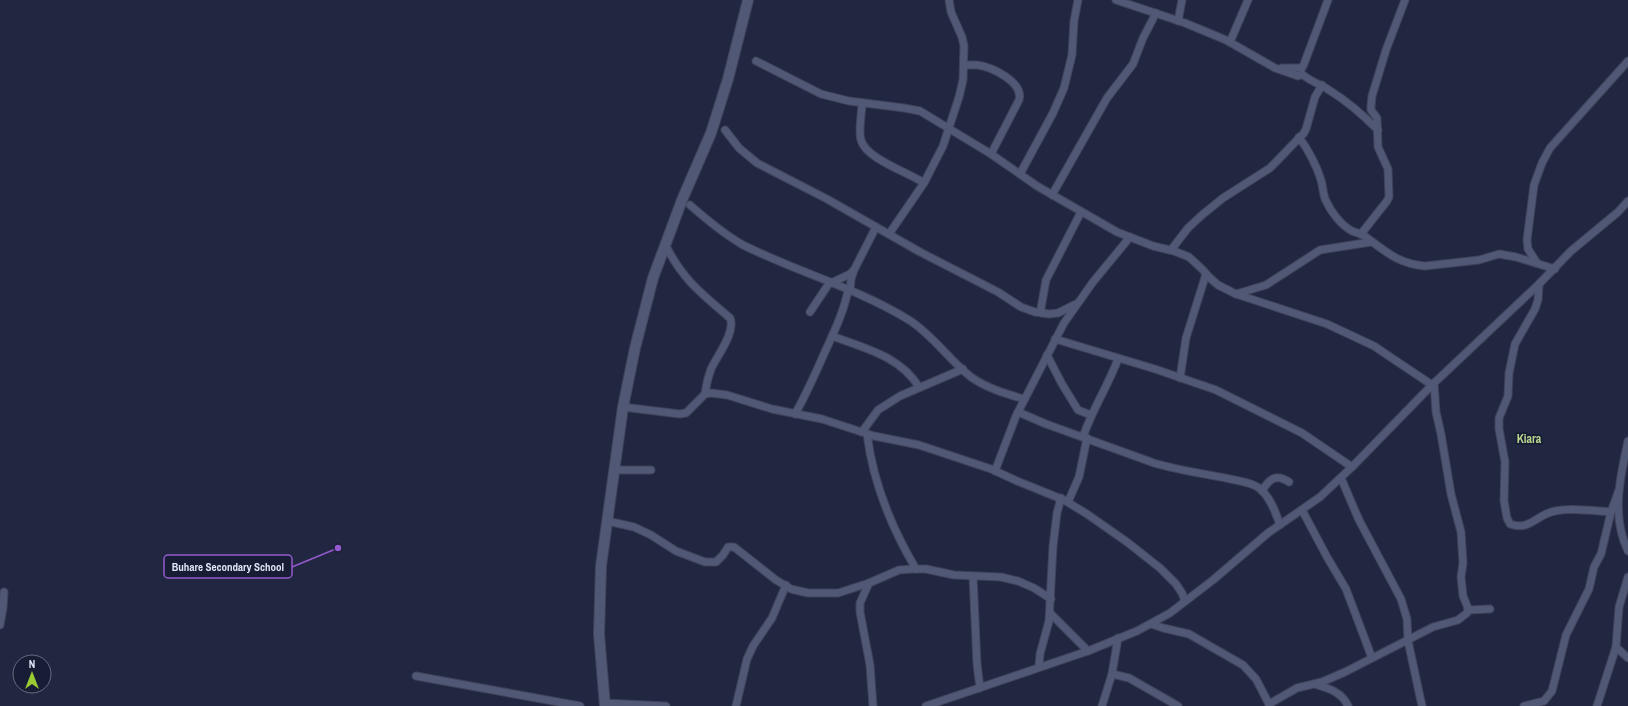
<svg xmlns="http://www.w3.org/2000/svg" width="1628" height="706" viewBox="0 0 1628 706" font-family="'Archivo Narrow',sans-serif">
  <rect width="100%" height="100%" fill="#222741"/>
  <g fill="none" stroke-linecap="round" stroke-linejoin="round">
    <g stroke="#3f4259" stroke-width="9">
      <g id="street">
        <path d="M1116 0 1185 23 1226 40 1275 68 1298 76 1302 74C1311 82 1320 84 1329 90 1347 101 1363 115 1378 130"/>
        <path d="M1178 21 1182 0"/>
        <path d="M1230 42 1248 0"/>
        <path d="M756 61 821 94 849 101 904 108 920 111 991 154 1037 186 1117 232 1153 246 1174 251 1189 257 1202 269 1210 278 1218 285 1236 294 1327 324 1374 346 1432 385"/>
        <path d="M964 65C968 65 973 65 977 65 992 67 1024 82 1019 100L991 154"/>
        <path d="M1282 68H1302L1304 64 1328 0"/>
        <path d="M862 103C862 113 858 131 861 140 866 159 908 172 924 183"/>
        <path d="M725 130 739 148 757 163 827 199 920 252 998 292 1021 307 1035 312 1049 314 1058 313 1076 304"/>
        <path d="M1299 137C1309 151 1316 164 1321 180 1323 187 1323 195 1326 201 1331 212 1341 225 1352 231 1357 233 1362 234 1366 237 1386 252 1399 264 1425 266L1479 260 1499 254 1516 257 1555 269"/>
        <path d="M1020 174 1053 113 1064 88 1072 55 1074 21 1078 0"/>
        <path d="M1052 195 1107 98 1133 64 1143 38 1156 13"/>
        <path d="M690 205C707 220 724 234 743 245 797 272 857 288 909 320 933 335 949 360 971 377 986 388 1007 394 1024 399"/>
        <path d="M889 234 924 183 943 146 959 97 963 80 964 46 962 37 951 12 949 0"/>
        <path d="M1361 234 1387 201 1389 197 1388 169 1378 147 1377 118 1371 110V106L1372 96 1386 50 1405 0"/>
        <path d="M666 246C683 280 702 294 730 318 736 332 717 356 711 369 708 377 706 386 705 394"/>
        <path d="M1171 250 1188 228 1202 215 1223 198 1270 168 1304 133 1306 129 1315 97 1322 85"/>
        <path d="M1537 263 1528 249 1527 240 1534 185 1542 163 1550 148 1628 61"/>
        <path d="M831 283 850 274 854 270 876 227"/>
        <path d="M1539 284 1538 300 1535 309 1515 344 1509 373 1508 396 1499 418V429L1505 462 1504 501 1507 518 1510 524C1526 530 1533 520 1546 514 1563 506 1593 511 1611 512"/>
        <path d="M850 291 851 279 854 270"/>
        <path d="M1236 294 1266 285 1320 250 1371 242"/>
        <path d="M810 312 830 282"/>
        <path d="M1042 313 1041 308 1046 280 1081 212"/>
        <path d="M832 336C864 348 900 356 919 387"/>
        <path d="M1055 339 1155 369 1216 390 1302 433 1352 467"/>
        <path d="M1047 355 1062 384 1078 410 1091 415"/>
        <path d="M1180 378 1186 338 1206 274"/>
        <path d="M623 407 680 414 686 413 705 394 711 393 727 395 772 409 822 419 874 436 919 445 991 469 1017 481 1064 500 1087 514 1127 542 1160 568 1176 584 1182 593 1185 601"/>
        <path d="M1018 412 1046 424 1154 463C1180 471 1208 474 1235 480 1243 482 1252 483 1259 488 1270 496 1276 513 1280 525"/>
        <path d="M795 414C806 395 815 374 824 354 833 334 844 312 848 290"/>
        <path d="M862 432 878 410 900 396 963 369"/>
        <path d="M867 434C873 482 891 527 916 569"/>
        <path d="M1083 437C1092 410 1108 386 1118 359"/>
        <path d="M1628 441C1620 477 1611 516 1628 551"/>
        <path d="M614 470H651"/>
        <path d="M995 471 1016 416 1064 323 1093 282 1130 237"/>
        <path d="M1341 478 1359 520 1401 599 1407 619 1408 641 1422 706"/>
        <path d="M1262 491C1269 479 1276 473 1289 482"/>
        <path d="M1068 502 1079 477 1087 438"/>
        <path d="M1302 510 1327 557 1346 589 1372 658"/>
        <path d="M607 521 634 527 651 535 676 551 705 562H716L723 555 728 547H734L776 580 791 589 808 593H838L869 583 899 570 912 569H926L954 575 1001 577 1018 581 1034 588 1051 599"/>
        <path d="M973 576 977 664 980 688"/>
        <path d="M869 583 860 603V612L870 665 873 706"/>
        <path d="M1468 611 1469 610 1490 609"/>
        <path d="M1050 613 1088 651"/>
        <path d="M1151 624 1163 628 1189 634 1243 665 1256 679 1270 706"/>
        <path d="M0 625 3 608 4 592"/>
        <path d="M1616 647 1628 658"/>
        <path d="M1039 666 1040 654 1049 621 1053 546 1057 513 1061 498"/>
        <path d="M1112 674 1129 678 1178 706"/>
        <path d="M416 676 580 706"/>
        <path d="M1314 684C1328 688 1342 692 1348 706"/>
        <path d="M604 703 666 706"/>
        <path d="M1269 704 1297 688 1322 682 1345 672 1433 627 1458 620 1467 613 1468 608 1463 596 1461 577 1463 563 1461 532 1451 494 1441 434 1436 412 1434 383"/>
        <path d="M736 706 747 659 753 646 772 618 786 585"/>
        <path d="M926 706 1088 651 1137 631 1170 613 1213 580 1268 533 1320 497 1352 467 1432 385 1539 284 1571 251 1618 212 1628 201"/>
        <path d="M1102 706 1112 674 1118 638"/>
        <path d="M1524 706 1544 701 1552 691 1566 635 1589 589 1594 567 1601 554 1611 512 1619 490"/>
        <path d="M1597 706 1616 647 1619 607 1628 577"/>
      </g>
    </g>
    <g stroke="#3f4259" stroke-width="12">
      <path id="secondary" d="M605 706 599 634 601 566 623 407 635 348 653 278 682 200 711 133 728 79 748 0"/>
    </g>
    <use href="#street" stroke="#515875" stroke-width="7"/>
    <use href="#secondary" stroke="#515875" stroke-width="10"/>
  </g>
  <g text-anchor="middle" stroke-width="4" stroke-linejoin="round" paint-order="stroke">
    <g font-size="12" font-weight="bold" fill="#b9d58d" stroke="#181d36">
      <text x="1529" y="443">Kiara</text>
    </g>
  </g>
  <path fill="none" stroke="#945acd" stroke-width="1.5" d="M338 548L292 567"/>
  <circle fill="#945acd" stroke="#181d36" stroke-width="1.5" cx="338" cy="548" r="4"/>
  <rect fill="#181d36" stroke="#945acd" stroke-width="1.5" x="164" y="555" width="128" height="23" rx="4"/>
  <g font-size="11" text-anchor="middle" font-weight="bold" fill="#e0e4f6">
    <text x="228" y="571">Buhare Secondary School</text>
  </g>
  <g transform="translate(32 674)"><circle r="19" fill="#181d36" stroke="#686d83"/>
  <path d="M0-3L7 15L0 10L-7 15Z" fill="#9bcb33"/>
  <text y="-6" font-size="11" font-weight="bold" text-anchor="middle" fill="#e0e4f6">N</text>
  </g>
</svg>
